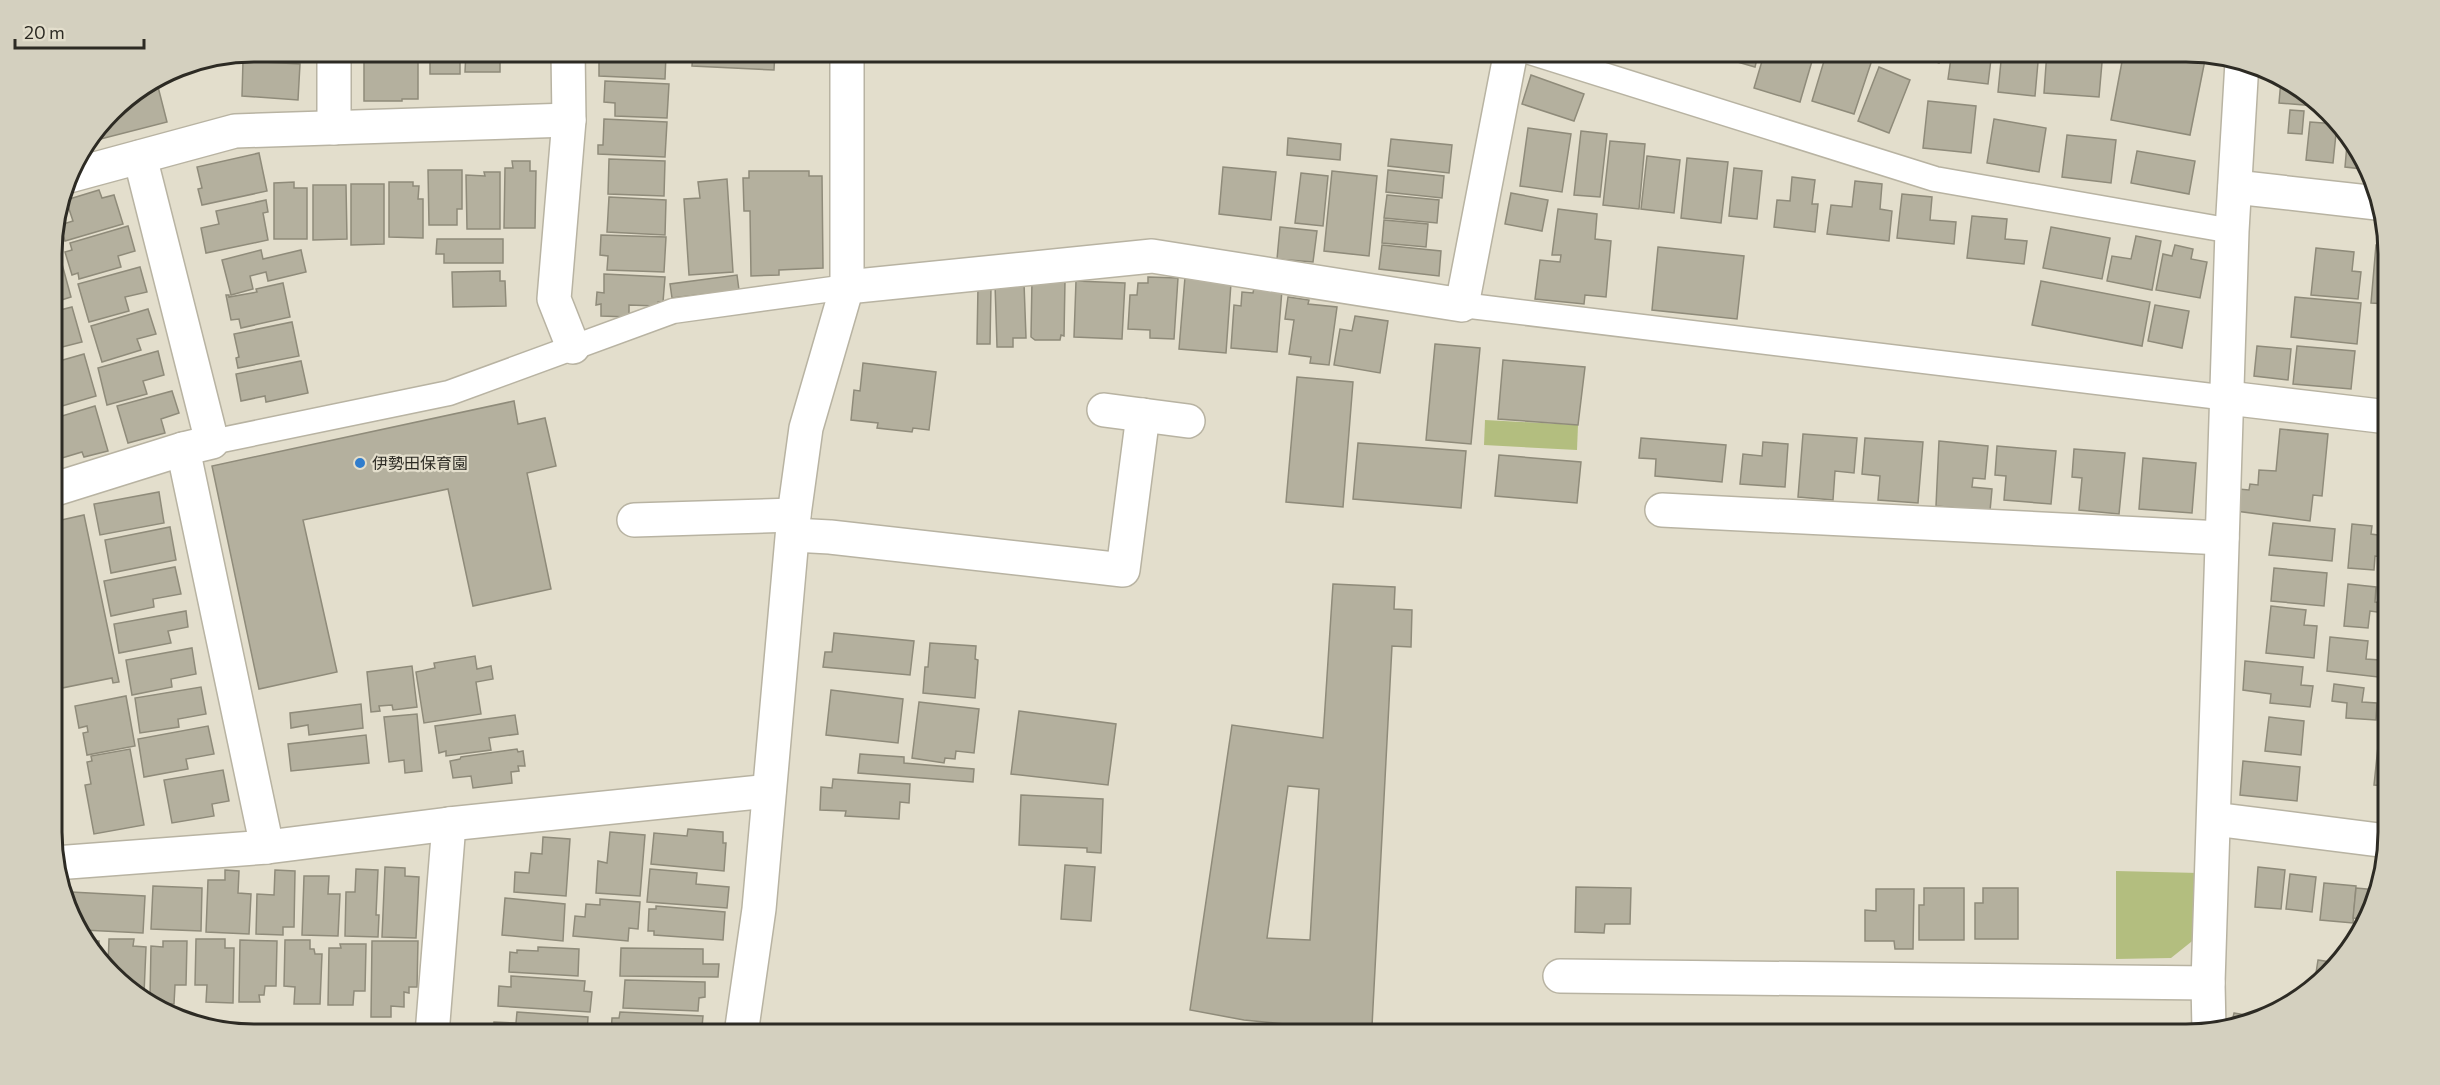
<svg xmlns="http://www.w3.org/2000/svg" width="2440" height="1085" viewBox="0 0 2440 1085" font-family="Commissioner,'Noto Sans JP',sans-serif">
  <rect width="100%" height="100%" fill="#e3decc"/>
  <g fill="#b3be7f">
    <path d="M1485 420 1578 425 1577 450 1484 445Z"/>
    <path d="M2116 871 2199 873 2196 938 2171 958 2116 959Z"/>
  </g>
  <g fill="#b4b09e" stroke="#8f8b7a" stroke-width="1.5" fill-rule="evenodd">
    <rect x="385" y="51" width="33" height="3"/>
    <rect x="430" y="51" width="30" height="23"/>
    <path d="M466 51H500V72H465Z"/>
    <path d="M613 51H661V54H666L665 79 599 76V57L613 58Z"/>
    <path d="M693 51H775L774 70 692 66Z"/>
    <path d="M1721 51H1759L1755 67 1720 57Z"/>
    <path d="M1765 51H1815L1800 102 1754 88Z"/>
    <path d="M1827 51H1866L1874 54 1854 114 1812 101Z"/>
    <path d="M1910 51H1944L1939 63Z"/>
    <path d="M1952 51H1992L1988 84 1948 79Z"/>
    <path d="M2002 51H2039L2035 96 1998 92Z"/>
    <path d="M2047 51H2103L2099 97 2044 93Z"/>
    <path d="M2124 51H2186L2206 55 2190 135 2111 120Z"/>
    <path d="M364 60 418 61V99H402V101H364Z"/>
    <path d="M243 61 300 64 298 100 242 96Z"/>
    <path d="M1879 67 1910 80 1889 133 1858 121Z"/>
    <path d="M1531 75 1584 94 1574 121 1522 104Z"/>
    <path d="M156 79 167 122 89 142 120 102Z"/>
    <path d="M2281 80 2316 106 2279 103Z"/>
    <path d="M605 81 669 84 667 118 615 116V103L604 102Z"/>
    <path d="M1928 101 1976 106 1971 153 1923 148Z"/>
    <path d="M2290 110 2304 111 2302 134 2288 133Z"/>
    <path d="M604 119 667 122 665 157 598 154V145H603Z"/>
    <path d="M1994 119 2046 128 2039 172 1987 163Z"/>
    <path d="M2310 122 2337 124 2333 163 2306 160Z"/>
    <path d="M1528 128 1571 134 1562 192 1520 186Z"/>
    <path d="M1581 131 1607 134 1600 197 1574 195Z"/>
    <path d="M2348 133 2363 169 2345 167Z"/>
    <path d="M2067 135 2116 140 2111 183 2062 177Z"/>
    <path d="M1288 138 1341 144 1340 160 1287 155Z"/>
    <path d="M1391 139 1452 145 1449 173 1388 166Z"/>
    <path d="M1610 141 1645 144 1639 209 1603 205Z"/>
    <path d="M2137 151 2195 161 2189 194 2131 183Z"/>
    <path d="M259 153 267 191 202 205 198 189 202 188 197 167Z"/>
    <path d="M1647 156 1680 160 1674 213 1641 209Z"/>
    <path d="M1687 158 1728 162 1721 223 1681 218Z"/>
    <path d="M609 159 665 161 664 196 608 194Z"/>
    <path d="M512 161H530V171H536L535 228H504L505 168H513Z"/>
    <path d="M1223 167 1276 172 1271 220 1219 214Z"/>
    <path d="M1734 168 1762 171 1757 219 1729 216Z"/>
    <path d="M428 170H462V209H457V225H429Z"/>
    <path d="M1388 170 1444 176 1442 198 1386 192Z"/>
    <path d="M749 171H809V176H822L823 268 779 270V275L751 276 750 211H744L743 178H749Z"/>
    <path d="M1332 171 1377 176 1369 256 1324 251Z"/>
    <path d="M484 172H500V229H467L466 175 485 176Z"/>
    <path d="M1301 173 1328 176 1323 226 1295 223Z"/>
    <path d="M1792 177 1815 180 1812 204H1818L1815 232 1774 227 1777 200 1790 201Z"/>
    <path d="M727 179 733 272 689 275 684 199 700 198 698 182Z"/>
    <path d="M1855 181 1882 184 1880 209 1892 211 1889 241 1827 234 1831 205 1852 207Z"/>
    <path d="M294 182V188H307V239H274V183Z"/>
    <path d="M389 182H413V186H419L418 199H423V238L389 237Z"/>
    <path d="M351 184H384V244L351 245Z"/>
    <path d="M313 185H346L347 239 313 240Z"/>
    <path d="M99 190 102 198 114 195 123 224 65 241 60 225 73 221 66 200Z"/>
    <path d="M1511 193 1548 200 1542 231 1505 224Z"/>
    <path d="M1902 194 1932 197 1930 220 1956 222 1954 244 1897 238Z"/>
    <path d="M1387 195 1439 200 1437 223 1384 218Z"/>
    <path d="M609 197 666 200 665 235 607 232Z"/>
    <path d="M266 200 268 212 263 213 268 240 206 253 201 228 219 224 216 211Z"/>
    <path d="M1558 209 1597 214 1595 239 1611 241 1606 297 1585 295 1584 304 1535 299 1540 260 1560 262 1561 255H1552Z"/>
    <path d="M1972 216 2007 219 2005 239 2027 241 2024 264 1967 258Z"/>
    <path d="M1384 220 1428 224 1426 247 1382 243Z"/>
    <path d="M128 226 135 251 118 256 121 267 79 279 78 273 72 275 65 252 72 250 70 243Z"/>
    <path d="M1280 227 1317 231 1313 262 1277 259Z"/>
    <path d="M2051 227 2110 238 2102 279 2043 268Z"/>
    <path d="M601 235 666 237 664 272 607 270 608 256 600 255Z"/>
    <path d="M2136 236 2161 241 2152 290 2107 281 2112 256 2131 259Z"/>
    <path d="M437 239H503V263H444V254H436Z"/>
    <path d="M1382 245 1441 251 1439 276 1379 269Z"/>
    <path d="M2175 245 2193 249 2191 259 2207 262 2200 298 2156 290 2163 254 2172 256Z"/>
    <path d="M2376 245 2387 246 2388 304 2371 303Z"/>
    <path d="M1658 247 1744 256 1737 319 1652 310Z"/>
    <path d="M2316 248 2354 252 2352 271 2361 272 2358 299 2311 295Z"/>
    <path d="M261 250 263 259 301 250 306 272 268 281 266 272 250 276 253 289 231 295 222 260Z"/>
    <path d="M62 264 71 297 52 303V267Z"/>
    <path d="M140 267 147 292 125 297 129 311 89 322 78 284Z"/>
    <path d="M500 271V281H505L506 306 453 307 452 272Z"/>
    <path d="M604 274 665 277 663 302H658L657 306 629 305V317L601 316V304L596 305 597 292 604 293Z"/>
    <path d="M737 275 739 290 672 298 670 284Z"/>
    <path d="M1148 277 1178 278 1174 339 1150 338V330L1128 329 1130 295H1137L1138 283H1148Z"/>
    <path d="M1185 277 1231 283 1226 353 1179 349Z"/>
    <path d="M1032 280H1065L1064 336 1061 335 1060 340H1035L1031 337Z"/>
    <path d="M1076 281 1125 283 1122 339 1074 337Z"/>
    <path d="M2041 281 2150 302 2142 346 2032 325Z"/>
    <path d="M283 283 290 317 241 328 239 319 231 320 226 295H229V297L257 292 256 289Z"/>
    <path d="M1024 283 1026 338H1013V347H997L995 284Z"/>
    <path d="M978 286H991L990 344H977Z"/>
    <path d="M1254 288 1282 290 1277 352 1231 348 1234 305 1241 306 1242 292 1253 293Z"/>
    <path d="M1288 297 1309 300 1308 304 1337 307 1329 365 1310 363 1311 357 1289 354 1294 320 1285 319Z"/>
    <path d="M2295 297 2361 303 2357 344 2291 337Z"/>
    <path d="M2155 305 2189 311 2182 348 2148 341Z"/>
    <path d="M72 307 82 342 58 348 59 352 52 354V312Z"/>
    <path d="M148 309 156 334 137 339 141 350 102 362 91 326Z"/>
    <path d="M1355 316 1388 321 1380 373 1334 365 1340 329 1352 331Z"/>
    <path d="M292 322 299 356 238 368 236 358 239 357 234 334Z"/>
    <path d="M1435 344 1480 348 1471 444 1426 440Z"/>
    <path d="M2257 346 2291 349 2288 380 2254 376Z"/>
    <path d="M2297 346 2355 351 2351 389 2293 384Z"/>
    <path d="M158 351 164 375 143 381 147 394 107 405 98 368Z"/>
    <path d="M84 354 96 396 52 409V363Z"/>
    <path d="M1503 360 1585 367 1578 425 1498 419Z"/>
    <path d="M301 361 308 393 266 402 265 396 241 401 236 374Z"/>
    <path d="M863 363 936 372 929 430 913 428 912 432 877 428 878 423 851 420 854 390 860 391Z"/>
    <path d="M1297 377 1353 382 1343 507 1286 502Z"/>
    <path d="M172 391 179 413 161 419 165 433 128 443 117 406Z"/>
    <path d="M514 401 518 424 545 418 556 466 527 473 551 589 473 606 448 489 303 520 337 672 259 689 212 466Z"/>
    <path d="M95 406 108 451 84 457 82 452 52 461V419Z"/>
    <path d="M2280 429 2328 434 2322 496 2313 495 2310 521 2236 511 2239 489 2249 490 2250 484 2258 485 2259 470 2276 471Z"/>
    <path d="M1803 434 1857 438 1854 473 1835 471 1833 500 1798 497Z"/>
    <path d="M1641 438 1726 445 1722 482 1655 476 1656 459 1639 458Z"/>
    <path d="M1865 438 1923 442 1918 503 1878 500 1880 476 1862 474Z"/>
    <path d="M1939 441 1988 446 1985 479 1973 478 1972 487 1992 489 1990 511 1936 506Z"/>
    <path d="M1763 442 1788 444 1785 487 1740 484 1743 454 1762 456Z"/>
    <path d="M1358 443 1466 451 1461 508 1353 499Z"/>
    <path d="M1997 446 2056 451 2051 504 2004 500 2006 476 1995 475Z"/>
    <path d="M2074 449 2125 453 2119 514 2079 510 2082 478 2072 477Z"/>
    <path d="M1499 455 1581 462 1577 503 1495 496Z"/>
    <path d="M2143 458 2196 463 2192 513 2139 509Z"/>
    <path d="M159 492 164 523 100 535 94 504Z"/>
    <path d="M84 515 119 682 113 683 112 678 57 689 52 666V522Z"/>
    <path d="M2273 523 2335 529 2332 561 2269 555Z"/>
    <path d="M2352 524 2372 526 2371 534 2385 536 2383 557 2375 556 2374 570 2348 568Z"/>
    <path d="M170 527 176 560 111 573 105 540Z"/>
    <path d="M175 567 181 594 153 599 154 607 111 616 104 581Z"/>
    <path d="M2274 568 2327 573 2324 606 2271 601Z"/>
    <path d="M1333 584 1395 587 1394 609 1412 610 1411 647 1392 646 1372 1026H1304L1244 1020 1190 1010 1232 725 1323 738ZM1288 786 1319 789 1310 940 1267 938Z"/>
    <path d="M2348 584 2376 587 2375 602 2385 603 2384 613 2370 611 2368 628 2344 626Z"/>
    <path d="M2271 606 2306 610 2304 625 2317 626 2314 658 2266 653Z"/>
    <path d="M186 611 188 627 168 631 171 643 119 653 114 624Z"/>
    <path d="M834 633 914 641 910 675 823 667 825 652H832Z"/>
    <path d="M2330 637 2368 641 2366 659 2380 660 2378 677 2327 671Z"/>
    <path d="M930 643 976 646 975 659 978 660 975 698 923 693 925 667H928Z"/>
    <path d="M192 648 196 674 171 679 172 687 132 695 126 660Z"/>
    <path d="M475 656 477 669 491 666 493 679 476 682 481 714 424 723 416 672 435 668 434 663Z"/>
    <path d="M2245 661 2303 667 2301 685 2313 686 2310 707 2270 703 2271 694 2243 690Z"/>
    <path d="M412 666 417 707 393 710 392 705 379 706 380 711 371 712 367 672Z"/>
    <path d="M2334 684 2364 688 2362 702 2377 703 2376 720 2346 718 2347 703 2332 701Z"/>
    <path d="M201 687 206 714 178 719 179 727 140 733 135 698Z"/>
    <path d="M831 690 903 699 898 743 826 735Z"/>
    <path d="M126 696 135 746 87 755 83 733 88 732 87 726 79 728 75 706Z"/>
    <path d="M919 702 979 709 974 753 956 751 955 759 945 758 944 763 912 758Z"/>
    <path d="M361 704 363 728 309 735 308 725 291 728 290 713Z"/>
    <path d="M1019 711 1116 724 1108 785 1011 774Z"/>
    <path d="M417 714 422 771 405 773 404 760 389 762 384 717Z"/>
    <path d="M515 715 518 734 489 738 491 750 446 756V751L439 753 435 726Z"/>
    <path d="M2269 717 2304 721 2301 755 2265 751Z"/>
    <path d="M208 726 214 754 186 759 188 769 144 777 138 739Z"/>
    <path d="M366 735 369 763 291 771 288 744Z"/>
    <path d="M2379 737 2389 739V786L2374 785Z"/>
    <path d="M130 749 144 825 94 834 85 785 91 784 87 762 92 761 91 756Z"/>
    <path d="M517 749 518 752 523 751 525 766H518L519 771 511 772 512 783 473 788 471 776 453 778 450 761 460 759 461 757Z"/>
    <path d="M860 754 904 757V763L974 769 973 782 858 773Z"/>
    <path d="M2243 761 2300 767 2297 801 2240 795Z"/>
    <path d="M223 770 229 801 212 804 214 816 172 823 164 780Z"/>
    <path d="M833 779 910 784 909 803 900 802 899 819 845 816 846 811 820 810 821 787 832 788Z"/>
    <path d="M1021 795 1103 799 1101 853 1087 852V848L1019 845Z"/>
    <path d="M688 829 723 832V843H726L724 871 651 864 654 833 687 836Z"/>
    <path d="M610 832 645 835 640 896 596 893 598 861 607 863Z"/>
    <path d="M543 837 570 839 566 896 514 892 515 872 529 873 531 853 542 854Z"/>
    <path d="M1065 865 1095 867 1091 921 1061 919Z"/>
    <path d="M385 867 405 868V876L419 877 416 938 382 937Z"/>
    <path d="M2258 867 2285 870 2281 909 2255 907Z"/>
    <path d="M356 869 378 870 376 915H379L378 937 345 936 346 892H355Z"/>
    <path d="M650 869 697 873 696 884 729 887 727 908 647 902Z"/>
    <path d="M225 870 239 871 238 893 251 894 249 934 206 932 208 880H225Z"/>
    <path d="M275 870 295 871 294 927H283V935L256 934 257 894 274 895Z"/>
    <path d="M2290 874 2316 877 2312 912 2286 909Z"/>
    <path d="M304 876H329L328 894H340L338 936 302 935Z"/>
    <path d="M2324 883 2356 886 2353 923 2320 920Z"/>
    <path d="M153 886 202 888 201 931 151 929Z"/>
    <path d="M1576 887 1631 888 1630 924H1605L1604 933 1575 932Z"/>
    <path d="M1924 888H1964V940H1919V905H1924Z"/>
    <path d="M1983 888H2018V939H1975V903H1983Z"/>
    <path d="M2356 888 2377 890 2374 908 2367 919 2353 918Z"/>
    <path d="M1876 889H1914L1913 949H1895L1894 941H1865V910L1876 911Z"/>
    <path d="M71 892 145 896 143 933 83 930 71 901Z"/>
    <path d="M505 898 565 904 563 941 502 935Z"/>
    <path d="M600 899 640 902 638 929 629 928 628 941 573 936 575 916 585 917 586 904 600 905Z"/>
    <path d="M656 906 725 912 723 940 654 935V931H648L649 909H656Z"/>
    <path d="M109 939H134L133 946 146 947 144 994 108 966Z"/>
    <path d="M196 939H225V948H234L233 1003 206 1002 207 985H195Z"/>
    <path d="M240 940 277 941 276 986H265L264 995H259L260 1002H239Z"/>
    <path d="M285 940H310V949H314L315 954H322L320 1004H294L295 987 284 986Z"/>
    <path d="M87 941H99V959L93 955Z"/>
    <path d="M163 941H187L186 985H175L174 1004 156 1003 150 998 151 946 163 947Z"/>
    <path d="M372 941H418L417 987H409V993L404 992V1007L391 1006V1017H371Z"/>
    <path d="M340 944H366L365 991H354L353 1005H328L329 948H341Z"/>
    <path d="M538 947 579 949 578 976 509 972 510 952 517 953V950L538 951Z"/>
    <path d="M621 948 703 949V964H719L718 977 620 976Z"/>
    <path d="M2318 960 2338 963 2314 986Z"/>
    <path d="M511 976 585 981 584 991 592 992 590 1012 498 1006 499 986 511 987Z"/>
    <path d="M625 980 705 982V997L699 998 698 1011 623 1008Z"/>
    <path d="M517 1012 588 1017 587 1034H493L494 1022 516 1023Z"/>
    <path d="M620 1012 703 1016 702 1027H693V1034H611L612 1018H619Z"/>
    <path d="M2234 1013 2252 1016 2232 1022Z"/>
  </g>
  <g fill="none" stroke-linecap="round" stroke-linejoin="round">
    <g stroke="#b8b3a2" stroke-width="27">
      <g id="lane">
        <path d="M1527 51 1935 179 2232 231"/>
        <path d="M1462 305 2228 398"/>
        <path d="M212 442 449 393 673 311 847 287"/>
      </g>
    </g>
    <g stroke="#b8b3a2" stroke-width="36">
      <g id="street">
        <path d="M568 51 569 120 554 299 573 347"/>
        <path d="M334 128V51"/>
        <path d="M140 157 212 442 183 449"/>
        <path d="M69 176 235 131 569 120"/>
        <path d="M2235 187 2377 203"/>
        <path d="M847 287 1152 256 1462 305 1511 51"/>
        <path d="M2228 398 2388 417"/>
        <path d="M1104 410 1188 421"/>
        <path d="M52 490 183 449 267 847"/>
        <path d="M1662 510 2222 538"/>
        <path d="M634 520 794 515"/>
        <path d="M793 535 830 537 1123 570 1143 415"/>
        <path d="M2214 819 2387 841"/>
        <path d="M55 863 267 847 449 824 769 791"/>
        <path d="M1560 976 2208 983"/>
        <path d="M2209 1030 2208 983 2232 231 2242 62"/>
        <path d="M432 1034 449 824"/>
        <path d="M741 1034 759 909 794 515 806 428 847 287V51"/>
      </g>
    </g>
    <use href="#lane" stroke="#fff" stroke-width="24"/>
    <use href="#street" stroke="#fff" stroke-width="33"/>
  </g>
  <circle fill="#307dcd" stroke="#e3decc" stroke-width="2" cx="360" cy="463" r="6"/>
  <g text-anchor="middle" stroke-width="4.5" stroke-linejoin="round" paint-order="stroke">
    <g font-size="16" fill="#2d2b24" stroke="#e3decc" text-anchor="start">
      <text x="372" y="469">伊勢田保育園</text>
    </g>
  </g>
  <path d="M0 0H2440V1085H0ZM254 62H2186A192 192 0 0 1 2378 254V832A192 192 0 0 1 2186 1024H254A192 192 0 0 1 62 832V254A192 192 0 0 1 254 62Z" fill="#d4d0bf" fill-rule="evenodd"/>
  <path fill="none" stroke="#2d2b24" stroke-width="3" d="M254 62H2186A192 192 0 0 1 2378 254V832A192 192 0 0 1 2186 1024H254A192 192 0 0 1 62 832V254A192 192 0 0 1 254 62Z"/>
  <path d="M15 39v9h129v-9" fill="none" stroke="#2d2b24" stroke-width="3"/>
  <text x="24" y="39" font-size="18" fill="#2d2b24" stroke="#e3decc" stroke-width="4.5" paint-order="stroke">20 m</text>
</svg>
